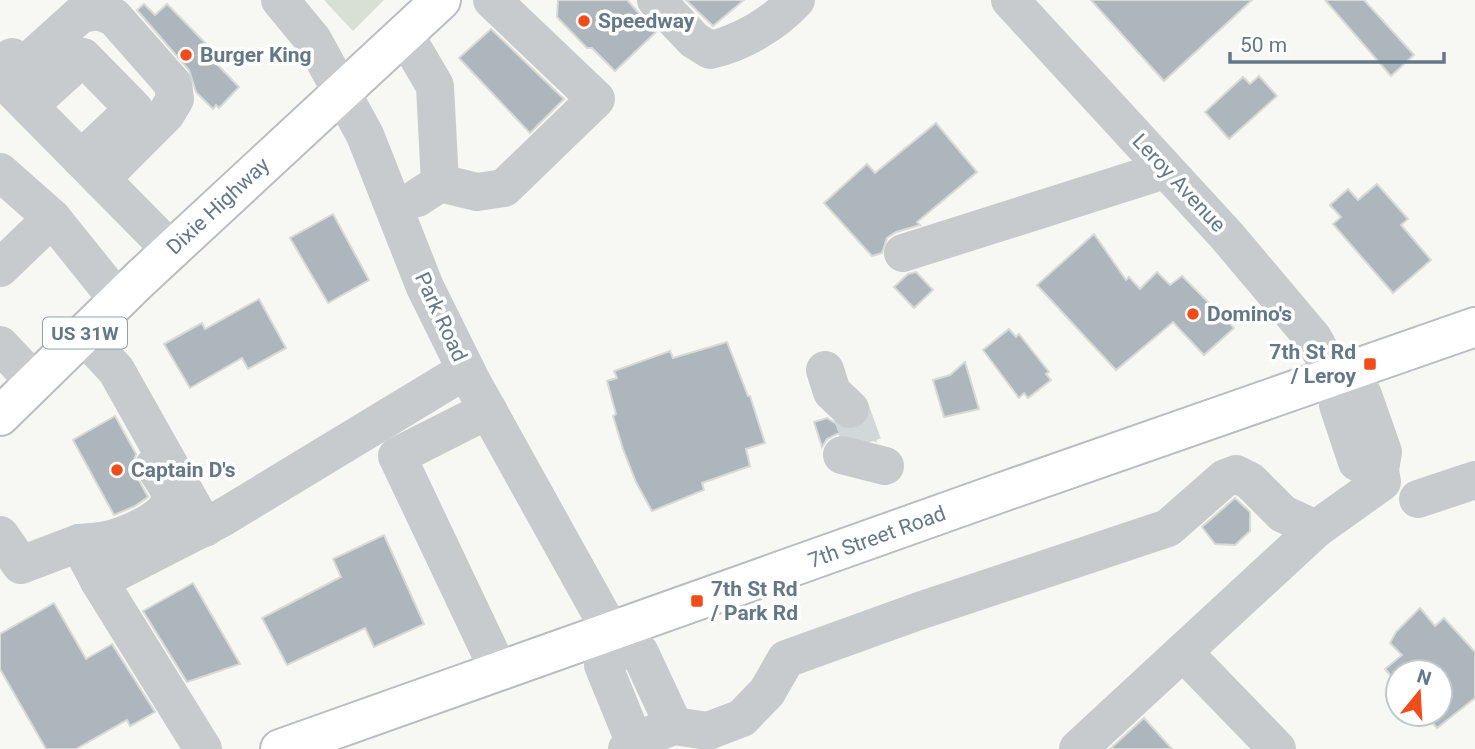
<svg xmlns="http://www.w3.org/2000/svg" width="1475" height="749" viewBox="0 0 1475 749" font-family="Roboto,sans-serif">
  <rect width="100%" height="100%" fill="#f7f7f4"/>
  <path fill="#d8e0d5" d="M324 0H384L353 31Z"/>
  <g fill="#adb6bc" stroke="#d9d9d6" stroke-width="2">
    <path d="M558 0H627L656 32 615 71 592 48H587L557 17Z"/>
    <path d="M686 0H744L713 26Z"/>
    <path d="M1091 0H1252L1164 81Z"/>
    <path d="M1325 0H1364L1414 55 1391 76Z"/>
    <path d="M144 4 155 15 167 4 215 53 210 57 239 87 219 108 216 105 213 109 196 92 189 70 137 10Z"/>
    <path d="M491 29 564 99 530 133 459 58Z"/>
    <path d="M1259 76 1277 96 1229 139 1205 112 1243 77 1250 84Z"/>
    <path d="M936 123 977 172 917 222 920 225 896 232 887 238 882 253 872 256 824 203 867 164 875 173Z"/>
    <path d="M1377 184 1408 219 1401 225 1431 260 1393 293 1333 224 1341 217 1330 205 1348 189 1358 200Z"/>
    <path d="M333 214 369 280 328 303 290 238Z"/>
    <path d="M1094 234 1126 280 1129 277 1140 289 1157 272 1170 285 1182 276 1234 328 1204 355 1173 322 1116 370 1037 285Z"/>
    <path d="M916 272 933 290 914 308 894 287 908 274Z"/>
    <path d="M259 299 286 348 248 369 242 358 190 388 164 344 202 323 205 329Z"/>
    <path d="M1009 329 1016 337 1019 334 1049 372 1046 374 1051 380 1028 398 1024 393 1019 398 983 350Z"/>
    <path d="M727 342 748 396H750L765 443 746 449 750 466 702 483 704 490 652 511 636 482 623 449 613 416 616 414 607 381 617 378 614 371 670 351 673 358Z"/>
    <path d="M965 362 979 409 944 417 933 380 950 375Z"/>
    <path d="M115 416 136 454 132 468 148 497 135 506 114 515 73 440Z"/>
    <path d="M827 418 846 430H857L868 421 876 441 847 434H837L827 439 822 447 814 422Z"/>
    <path d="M1235 498 1250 512V531L1235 545 1215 544 1202 527Z"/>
    <path d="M384 535 424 624 374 647 365 628 287 665 262 618 341 577 333 559Z"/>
    <path d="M193 583 240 664 187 682 143 611Z"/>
    <path d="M54 603 86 659 112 644 155 712 130 726 127 720 76 749H46L0 669V634Z"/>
    <path d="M1420 608 1435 626 1444 618 1475 652V698L1437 728 1425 714H1440V672H1398V684L1385 669 1402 655 1390 643 1396 632Z"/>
    <path d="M1144 718 1172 749H1110Z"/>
  </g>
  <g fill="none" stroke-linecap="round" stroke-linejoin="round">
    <path stroke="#d2d7d9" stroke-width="38" stroke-dasharray="38 19" stroke-linecap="butt" d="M850 409 864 448"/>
    <g stroke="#babec2" stroke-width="42">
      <g id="major">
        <path d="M0 416 139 280 441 0"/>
        <path d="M280 749 994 495 1475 327"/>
      </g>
    </g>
    <g stroke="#c7cbce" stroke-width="38">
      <path d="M280 0 313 40 365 135 425 287 471 380 611 632 618 649"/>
      <path d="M656 0 694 40 710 50C741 43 774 24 796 0"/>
      <path d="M1010 0 1227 236 1313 338 1344 393"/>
      <path d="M405 35 435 86 440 183 417 198"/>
      <path d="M12 57 5 69 14 91 171 250"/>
      <path d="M9 79 81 14 98 11 114 17 173 84 175 99 166 114 101 179"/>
      <path d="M29 106 83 57 134 109 81 159"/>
      <path d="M0 172 52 218"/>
      <path d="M440 183 477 192 504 188 596 99 492 0"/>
      <path d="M903 253 1165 170"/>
      <path d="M0 268 52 218 118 300"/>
      <path d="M83 335 116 370 205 528"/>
      <path d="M0 345 35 382"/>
      <path d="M825 370 832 392 850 409"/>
      <path d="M1344 393 1338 405 1357 462 1380 470"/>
      <path d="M488 410 397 456 499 671"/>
      <path d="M842 455 885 466"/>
      <path d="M1418 499 1475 480"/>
      <path d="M0 535 21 565 79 543 99 581 203 749"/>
      <path d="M79 543C88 542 97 542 106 540 123 537 175 517 170 495 168 485 159 474 154 466"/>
      <path d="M99 581 222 518 466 370"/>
      <path d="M618 649 603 665 634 741"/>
      <path d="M618 649 640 653 674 726"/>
      <path d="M1183 652 1277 749"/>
      <path d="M627 749 634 741 674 726 708 731 742 718 767 692 786 659 919 611 1168 528 1225 478 1236 474 1250 481 1283 514 1316 529 1382 482 1380 470 1383 452 1363 395 1344 393"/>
      <path d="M1078 749 1316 529"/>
    </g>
    <use href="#major" stroke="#fff" stroke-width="38"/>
  </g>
  <g fill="#f14d1a" stroke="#fff" stroke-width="2.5">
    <circle cx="584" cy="21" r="7"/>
    <circle cx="186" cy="55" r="7"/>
    <circle cx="1193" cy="314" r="7"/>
    <rect x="1363" y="357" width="14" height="14" rx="3.5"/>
    <circle cx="117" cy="470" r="7"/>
    <rect x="690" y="594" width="14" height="14" rx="3.5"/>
  </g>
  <g text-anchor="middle" stroke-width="7" stroke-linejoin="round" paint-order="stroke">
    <rect fill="#fff" stroke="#92a0ac" stroke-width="2" x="43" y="317.5" width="84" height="31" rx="5"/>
    <g font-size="19" font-weight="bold" fill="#647888">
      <text x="85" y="340">US 31W</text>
    </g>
    <g font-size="21" font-weight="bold" fill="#647888" stroke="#fff" text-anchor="start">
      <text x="598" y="28">Speedway</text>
      <text x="200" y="62">Burger King</text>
      <text x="1207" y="321">Domino's</text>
      <text x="1356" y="359" text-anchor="end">7th St Rd<tspan x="1356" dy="24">/ Leroy</tspan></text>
      <text x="131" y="477">Captain D's</text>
      <text x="711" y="596">7th St Rd<tspan x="711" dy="24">/ Park Rd</tspan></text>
    </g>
    <g font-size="21" fill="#647888" stroke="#fff">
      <text transform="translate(1179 183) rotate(47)" y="7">Leroy Avenue</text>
      <text transform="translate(218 206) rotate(-43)" y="7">Dixie Highway</text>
      <text transform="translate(441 317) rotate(65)" y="7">Park Road</text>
      <text transform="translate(877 537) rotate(-20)" y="7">7th Street Road</text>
    </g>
  </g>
  <g transform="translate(1419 693) rotate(18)"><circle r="33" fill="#ffffff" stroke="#c1c9cf" stroke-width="2"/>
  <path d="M0-5L12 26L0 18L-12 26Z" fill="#f14d1a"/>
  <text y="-10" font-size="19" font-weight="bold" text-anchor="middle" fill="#647888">N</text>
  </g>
  <path d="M1230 52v10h214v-10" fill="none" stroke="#647888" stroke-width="3.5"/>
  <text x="1240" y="52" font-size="21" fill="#647888" stroke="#ffffff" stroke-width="5" paint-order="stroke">50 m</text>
</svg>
